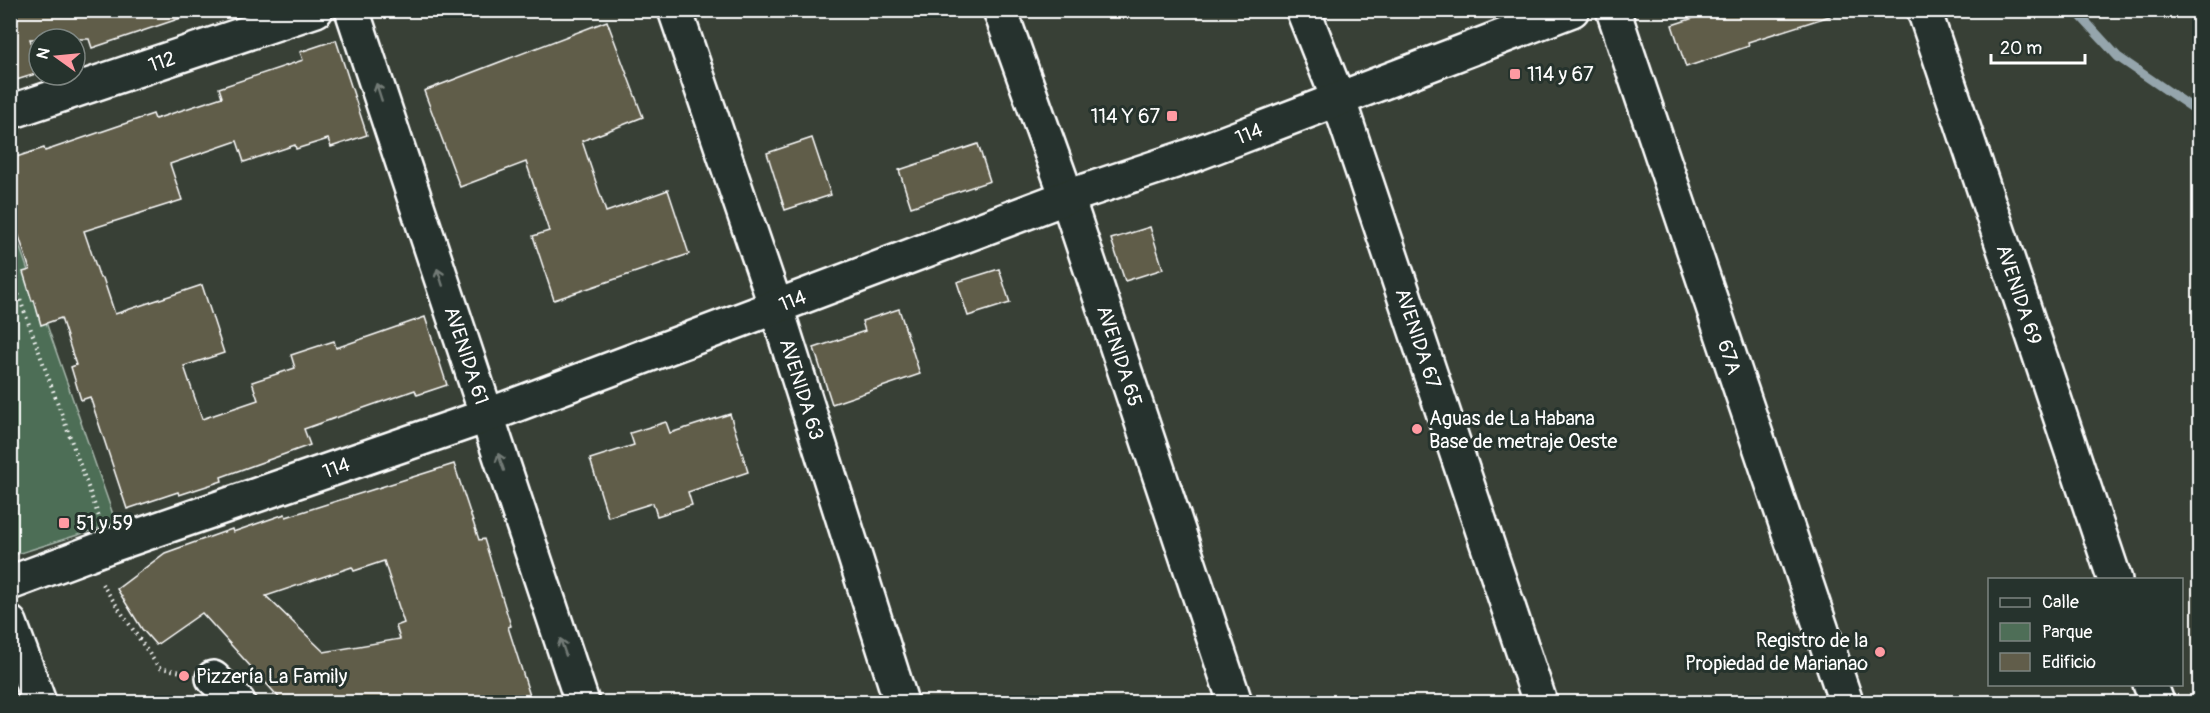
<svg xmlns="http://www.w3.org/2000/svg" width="2210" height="713" viewBox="0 0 2210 713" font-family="Pangolin,sans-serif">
  <rect width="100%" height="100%" fill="#384036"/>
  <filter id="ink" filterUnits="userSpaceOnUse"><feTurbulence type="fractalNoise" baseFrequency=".0167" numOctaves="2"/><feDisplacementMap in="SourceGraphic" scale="12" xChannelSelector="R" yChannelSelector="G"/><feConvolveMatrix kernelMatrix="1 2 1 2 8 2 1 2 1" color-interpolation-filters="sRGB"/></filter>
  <g filter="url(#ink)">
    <path fill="#4e6e57" stroke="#a6b6ab" stroke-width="1.5" d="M10 219 116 523 14 555 10 545Z"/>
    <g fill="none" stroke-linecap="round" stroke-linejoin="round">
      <path stroke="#95a5ac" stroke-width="9" d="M2075 10 2118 57 2200 113"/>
    </g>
    <g fill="#615d4a" stroke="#fff" stroke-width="1.5" fill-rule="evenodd">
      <path d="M10 10H189L190 15 92 48 89 39H30L39 67V73L10 82Z"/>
      <path d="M1718 10H1829L1830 16 1748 42 1749 46 1686 67 1672 25Z"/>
      <path d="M607 21 643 117 582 141 606 212 668 190 689 254 554 300 533 236 549 231 526 162 460 187 424 91Z"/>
      <path d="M336 40 367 135 331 147 328 139 296 149 295 145 244 162 237 141 170 164 182 200 84 231 100 278H103L115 314 202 285 224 353 184 366 202 419 258 400 252 382 295 368 291 355 334 341 336 348 425 317 447 385 417 395 415 390 304 429 310 445 221 477 222 481 179 495 178 492 127 509 90 397 81 400 71 367 76 365 61 318 41 325 34 300 32 301 23 272 30 270 10 209V159L44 148 45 151 153 114 155 119 222 97 219 88 303 60 300 52Z"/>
      <path d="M812 138 831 195 785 210 767 153Z"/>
      <path d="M978 144 990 181 911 207 899 170Z"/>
      <path d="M1150 227 1163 269 1125 281 1111 239Z"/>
      <path d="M999 269 1010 303 968 316 957 282Z"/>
      <path d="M899 309 920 374 832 404 814 348 865 331 862 321Z"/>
      <path d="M730 414 748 472 688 492 692 505 657 516 653 503 608 517 590 459 634 445 630 433 666 422 670 433Z"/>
      <path d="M454 464 479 540 484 539 511 626 508 627 532 702H283L202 613 156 645 142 629 117 589 165 553 232 529 233 532 285 514 286 517ZM384 561 404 623 396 626 400 639 324 652 266 596 352 567 354 571Z"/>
    </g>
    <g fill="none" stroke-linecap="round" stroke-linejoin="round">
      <g stroke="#fff" stroke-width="38">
        <g id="minor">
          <path id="s1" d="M352 10 582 702"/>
          <path id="s2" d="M675 10 776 307 901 702"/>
          <path id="s3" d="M1000 10 1067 197 1235 702"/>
          <path id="s4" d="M1303 10 1339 101 1540 702"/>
          <path id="s5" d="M1613 10 1846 702"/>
          <path id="s6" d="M1924 10 2115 580"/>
          <path id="s7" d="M10 112 316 10"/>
          <path d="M10 623 39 702"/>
          <path d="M213 678 238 702"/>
          <path d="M2150 684 2157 702"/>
        </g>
      </g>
      <g stroke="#fff" stroke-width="38">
        <g id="major">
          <path id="s8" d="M10 583 109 546 486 416 1067 197 1190 156 1572 10"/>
        </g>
      </g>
      <g stroke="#fff" stroke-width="4" stroke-dasharray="1.5 4.5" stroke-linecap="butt">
        <path d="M10 272 99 517"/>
        <path d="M102 584 159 668 182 672"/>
      </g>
      <use href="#minor" stroke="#26332d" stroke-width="33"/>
      <use href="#major" stroke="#26332d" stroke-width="33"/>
    </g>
    <defs><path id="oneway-shaft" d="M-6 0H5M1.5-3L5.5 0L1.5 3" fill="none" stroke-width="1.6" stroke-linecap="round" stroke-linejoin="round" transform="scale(1.5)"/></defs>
    <g stroke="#727a76">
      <use href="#oneway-shaft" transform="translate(379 92) rotate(-108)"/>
      <use href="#oneway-shaft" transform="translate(440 277) rotate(-108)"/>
      <use href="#oneway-shaft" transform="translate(501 462) rotate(-109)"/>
      <use href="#oneway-shaft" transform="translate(563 647) rotate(-109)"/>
    </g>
  </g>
  <g fill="#ff9aa2" stroke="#26332d" stroke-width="2">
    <rect x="1509" y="68" width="12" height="12" rx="3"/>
    <rect x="1166" y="110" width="12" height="12" rx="3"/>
    <circle cx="1417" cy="429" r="6"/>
    <rect x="58" y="517" width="12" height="12" rx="3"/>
    <circle cx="1880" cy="652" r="6"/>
    <circle cx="184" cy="676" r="6"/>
  </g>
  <g text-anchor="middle" stroke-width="6" stroke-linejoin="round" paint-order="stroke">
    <g font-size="20" fill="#fff" stroke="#26332d">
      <text dy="7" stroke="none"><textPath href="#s7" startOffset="160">112</textPath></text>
      <text dy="7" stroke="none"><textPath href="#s8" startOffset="1318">114</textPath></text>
      <text dy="7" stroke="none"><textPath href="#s6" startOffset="300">AVENIDA 69</textPath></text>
      <text dy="7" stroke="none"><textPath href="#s8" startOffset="832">114</textPath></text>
      <text dy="7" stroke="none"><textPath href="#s4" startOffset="348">AVENIDA 67</textPath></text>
      <text dy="7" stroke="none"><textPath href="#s3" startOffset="366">AVENIDA 65</textPath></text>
      <text dy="7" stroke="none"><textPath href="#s1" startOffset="364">AVENIDA 61</textPath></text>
      <text dy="7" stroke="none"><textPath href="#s5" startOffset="366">67A</textPath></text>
      <text dy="7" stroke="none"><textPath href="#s2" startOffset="400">AVENIDA 63</textPath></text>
      <text dy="7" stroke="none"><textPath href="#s8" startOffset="346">114</textPath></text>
    </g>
    <g font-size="20" fill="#fff" stroke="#26332d" text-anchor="start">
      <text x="1527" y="81">114 y 67</text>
      <text x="1160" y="123" text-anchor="end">114 Y 67</text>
      <text x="1429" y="425">Aguas de La Habana<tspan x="1429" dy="23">Base de metraje Oeste</tspan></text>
      <text x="76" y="530">51 y 59</text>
      <text x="1868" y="647" text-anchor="end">Registro de la<tspan x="1868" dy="23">Propiedad de Marianao</tspan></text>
      <text x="196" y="683">Pizzería La Family</text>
    </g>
  </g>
  <rect width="2210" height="713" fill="none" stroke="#26332d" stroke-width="36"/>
  <rect x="18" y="18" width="2174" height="677" fill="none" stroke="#fff" stroke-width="2" filter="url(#ink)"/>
  <rect x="1988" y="578" width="195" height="108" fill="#26332d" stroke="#7d8581" stroke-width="1.5"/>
  <rect x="2000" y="598" width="30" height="9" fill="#26332d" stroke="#7d8581" stroke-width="1.5"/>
  <text x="2042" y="608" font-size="18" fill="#ffffff">Calle</text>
  <rect x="2000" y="623" width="30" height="18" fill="#4e6e57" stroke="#7d8581" stroke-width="1.5"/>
  <text x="2042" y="638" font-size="18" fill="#ffffff">Parque</text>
  <rect x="2000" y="653" width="30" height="18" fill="#615d4a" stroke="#7d8581" stroke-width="1.5"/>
  <text x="2042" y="668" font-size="18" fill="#ffffff">Edificio</text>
  <g transform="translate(57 57) rotate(285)"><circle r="28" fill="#26332d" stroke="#7d8581" stroke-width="1.5"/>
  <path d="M0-4.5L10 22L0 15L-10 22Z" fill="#ff9aa2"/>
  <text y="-9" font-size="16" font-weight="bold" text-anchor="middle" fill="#ffffff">N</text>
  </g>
  <path d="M1991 54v9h94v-9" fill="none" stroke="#ffffff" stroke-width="3"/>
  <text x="2000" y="54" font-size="18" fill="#ffffff" stroke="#26332d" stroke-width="4.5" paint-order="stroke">20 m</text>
</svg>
